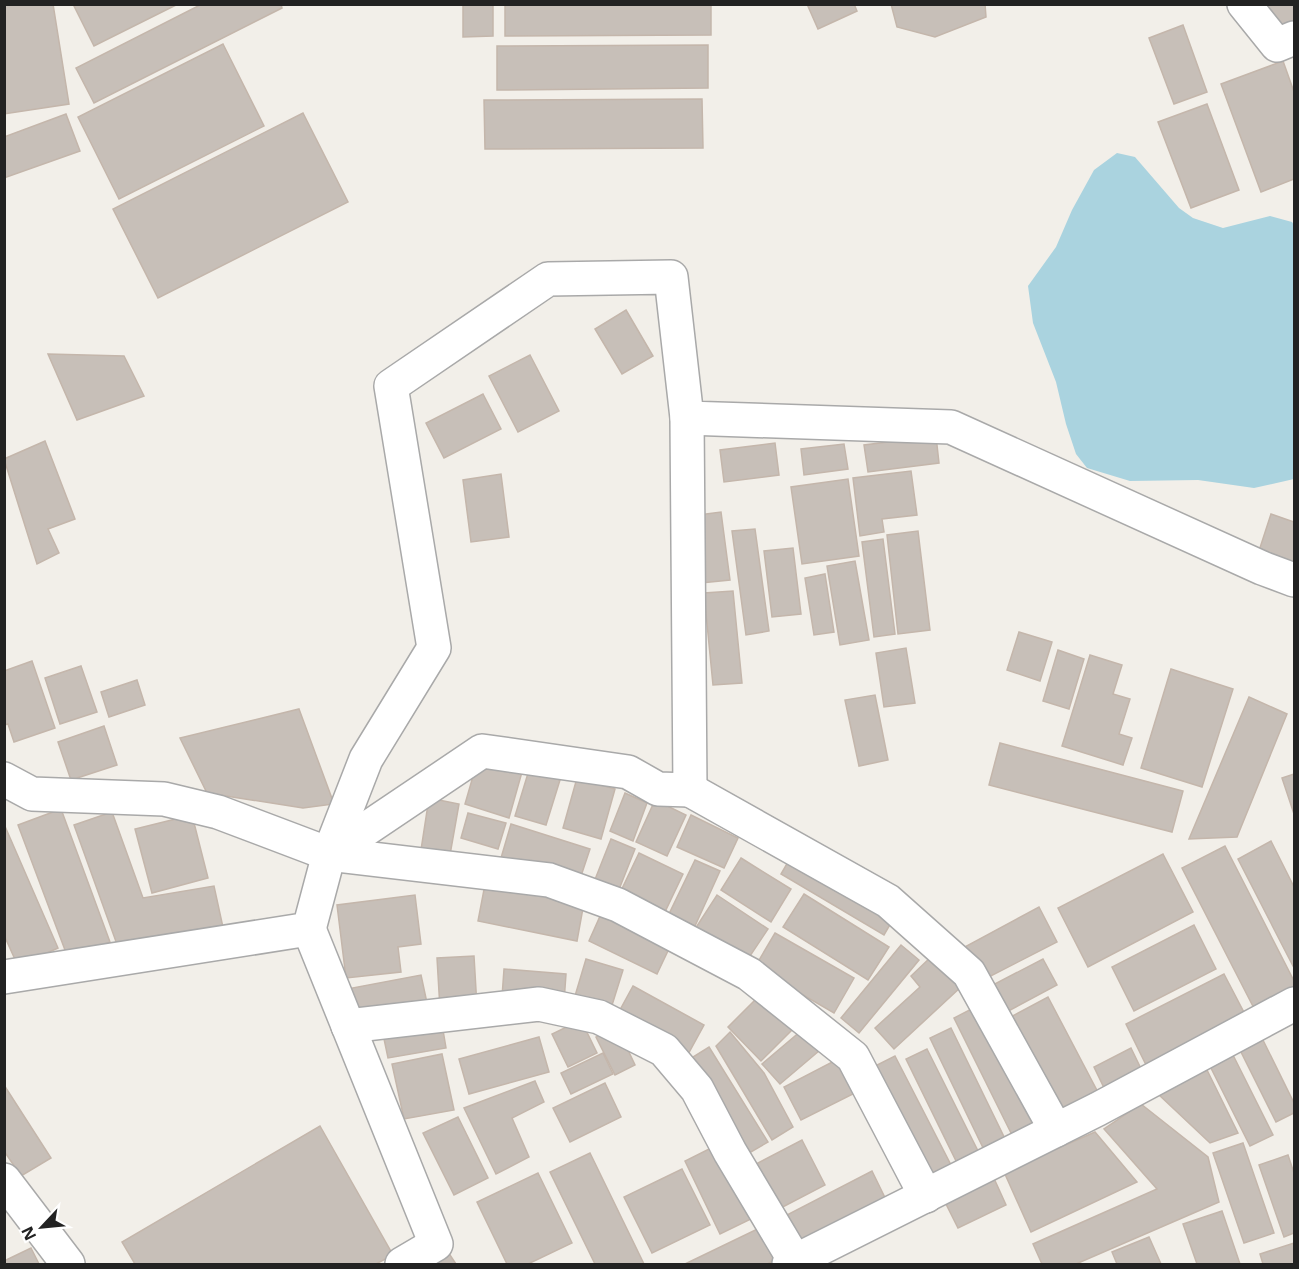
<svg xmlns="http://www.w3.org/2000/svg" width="1299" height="1269" viewBox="0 0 1299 1269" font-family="'Open Sans',sans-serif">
  <rect width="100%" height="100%" fill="#f2efe9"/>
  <path fill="#aad3df" d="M1117 153 1135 157 1179 208 1193 218 1223 228 1270 216 1292 222 1294 225V479L1254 488 1198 480 1130 481 1087 468 1076 454 1066 424 1056 382 1033 323 1028 286 1056 247 1072 210 1094 170Z"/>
  <g fill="#c7bfb8" stroke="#c4b6ab" stroke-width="1.5">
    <path d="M4 4H53L69 104 4 114Z"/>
    <path d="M77 4H178L94 46 74 6Z"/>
    <path d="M202 4H281L282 8 94 103 76 68Z"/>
    <path d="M463 4H493V36L463 37Z"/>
    <path d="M505 4H711V35L505 36Z"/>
    <path d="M807 4H854L857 11 818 29Z"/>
    <path d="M891 4H985L986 17 935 37 897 27Z"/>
    <path d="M1257 4H1294V29L1276 39Z"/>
    <path d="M1183 25 1207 92 1174 104 1149 38Z"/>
    <path d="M223 44 264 126 119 199 78 117Z"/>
    <path d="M708 45V88L497 90V46Z"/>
    <path d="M1283 61 1294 92V179L1261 192 1221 84Z"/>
    <path d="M702 99 703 148 485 149 484 100Z"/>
    <path d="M1207 104 1239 190 1191 208 1158 122Z"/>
    <path d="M303 113 348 202 158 298 113 209Z"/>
    <path d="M66 114 80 151 4 178V137Z"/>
    <path d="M626 310 653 356 622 374 595 329Z"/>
    <path d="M48 354 124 356 144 396 77 420Z"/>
    <path d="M530 355 559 411 518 432 489 376Z"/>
    <path d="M483 394 501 429 444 458 426 423Z"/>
    <path d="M936 436 939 463 868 472 864 445Z"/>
    <path d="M45 441 75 519 48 529 59 553 37 564 4 459Z"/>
    <path d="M775 443 779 475 724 482 720 450Z"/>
    <path d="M844 444 848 469 804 475 801 449Z"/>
    <path d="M911 471 917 515 882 519 884 532 860 536 853 478Z"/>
    <path d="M501 474 509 537 471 542 463 480Z"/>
    <path d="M848 479 859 556 802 564 791 487Z"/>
    <path d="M721 512 730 580 701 583 691 516Z"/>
    <path d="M1271 514 1294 522V569L1257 557Z"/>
    <path d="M755 529 769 631 746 635 732 531Z"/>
    <path d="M918 531 930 630 898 634 887 535Z"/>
    <path d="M883 539 895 634 874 637 862 542Z"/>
    <path d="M793 548 801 614 772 617 764 551Z"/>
    <path d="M855 561 869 640 840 645 827 566Z"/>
    <path d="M825 574 834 632 814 635 805 578Z"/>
    <path d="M733 591 742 683 713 685 704 593Z"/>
    <path d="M1019 632 1052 642 1040 681 1007 670Z"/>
    <path d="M906 648 915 703 884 707 876 653Z"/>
    <path d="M1058 650 1084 659 1069 709 1043 701Z"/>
    <path d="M1090 655 1122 665 1113 694 1130 699 1119 734 1132 738 1123 765 1062 746Z"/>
    <path d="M32 661 55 728 14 742 8 724 4 725V671Z"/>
    <path d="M81 666 97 712 60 724 45 678Z"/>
    <path d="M1171 669 1233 689 1202 787 1141 768Z"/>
    <path d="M137 680 145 705 109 717 101 692Z"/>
    <path d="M875 695 888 760 859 766 845 700Z"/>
    <path d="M1249 697 1287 714 1237 837 1189 839Z"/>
    <path d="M299 709 334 804 303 808 207 793 180 738Z"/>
    <path d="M104 726 117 765 71 780 58 742Z"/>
    <path d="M1000 743 1183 791 1172 832 989 785Z"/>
    <path d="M478 759 522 772 509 818 465 804Z"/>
    <path d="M529 770 560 780 546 825 515 816Z"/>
    <path d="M1294 774V814L1282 778Z"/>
    <path d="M577 778 615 789 601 839 563 828Z"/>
    <path d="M625 793 647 803 633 841 610 831Z"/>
    <path d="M429 798 459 804 450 855 421 850Z"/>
    <path d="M655 800 686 815 667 856 636 842Z"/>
    <path d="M61 809 110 942 68 958 18 825Z"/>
    <path d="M112 812 143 898 214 886 224 932 119 950 74 825Z"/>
    <path d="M468 813 506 823 498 849 461 838Z"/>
    <path d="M192 815 208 878 152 893 135 829Z"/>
    <path d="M691 815 738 838 724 868 677 847Z"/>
    <path d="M4 824 58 948 18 966 4 935Z"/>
    <path d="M511 824 590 849 579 882 501 858Z"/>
    <path d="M611 839 635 849 618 892 594 882Z"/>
    <path d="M1271 841 1294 887V968L1238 859Z"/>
    <path d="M1225 846 1294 981V997L1258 1016 1182 868Z"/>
    <path d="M639 853 683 874 664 914 620 893Z"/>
    <path d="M1163 854 1193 912 1088 967 1058 908Z"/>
    <path d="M792 855 895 916 884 935 781 874Z"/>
    <path d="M741 858 791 889 771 922 721 890Z"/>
    <path d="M695 860 720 871 695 926 669 914Z"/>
    <path d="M486 879 585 897 577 941 478 921Z"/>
    <path d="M804 894 889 947 868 980 783 927Z"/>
    <path d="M415 895 421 944 398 947 401 972 346 978 337 905Z"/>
    <path d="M717 895 768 929 746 962 695 929Z"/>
    <path d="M605 905 674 938 657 974 589 941Z"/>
    <path d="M1039 907 1057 942 979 982 961 949Z"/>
    <path d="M1194 925 1216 969 1134 1011 1112 967Z"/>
    <path d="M775 933 854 978 834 1013 755 967Z"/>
    <path d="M901 945 919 960 859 1033 841 1018Z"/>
    <path d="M934 954 962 986 894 1049 875 1028 920 987 911 976Z"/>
    <path d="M474 956 477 1007 440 1009 437 958Z"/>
    <path d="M586 959 623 970 608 1018 572 1006Z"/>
    <path d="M1043 959 1057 985 1001 1015 987 988Z"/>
    <path d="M504 969 566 974 564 1002 502 997Z"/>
    <path d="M1224 974 1248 1020 1149 1071 1126 1024Z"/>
    <path d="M421 975 427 1003 352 1017 347 989Z"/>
    <path d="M633 986 704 1025 686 1058 615 1019Z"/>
    <path d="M765 990 798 1024 761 1061 728 1027Z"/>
    <path d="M1048 997 1102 1100 1058 1123 1005 1020Z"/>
    <path d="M983 1003 1045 1129 1016 1143 954 1018Z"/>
    <path d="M581 1020 597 1053 568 1067 552 1034Z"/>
    <path d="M442 1024 446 1048 388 1058 383 1034Z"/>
    <path d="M808 1025 826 1045 780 1084 762 1064Z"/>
    <path d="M617 1027 635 1065 615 1075 596 1037Z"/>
    <path d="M951 1028 1008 1145 987 1156 930 1038Z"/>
    <path d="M730 1032 764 1073 793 1127 772 1140 716 1046Z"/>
    <path d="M1259 1032 1294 1103V1113L1276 1122 1237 1044Z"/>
    <path d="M539 1037 549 1072 469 1094 459 1059Z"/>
    <path d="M709 1047 768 1142 744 1156 685 1062Z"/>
    <path d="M1131 1048 1145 1077 1108 1096 1094 1067Z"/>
    <path d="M927 1049 982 1159 960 1169 906 1059Z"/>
    <path d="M1231 1051 1273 1135 1250 1146 1208 1062Z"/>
    <path d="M603 1053 613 1074 571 1094 561 1073Z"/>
    <path d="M442 1054 454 1110 404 1119 392 1064Z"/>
    <path d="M895 1056 952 1167 929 1178 873 1067Z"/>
    <path d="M838 1059 855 1093 801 1120 784 1087Z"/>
    <path d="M1207 1070 1238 1133 1210 1143 1158 1094Z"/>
    <path d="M535 1081 544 1102 512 1118 529 1157 496 1174 464 1108Z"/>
    <path d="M605 1083 621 1117 570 1142 553 1108Z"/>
    <path d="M4 1085 51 1158 21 1176 4 1151Z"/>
    <path d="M1141 1104 1208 1157 1219 1202 1076 1264H1042L1033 1244 1157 1189 1104 1129Z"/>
    <path d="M458 1117 488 1178 454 1195 423 1133Z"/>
    <path d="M320 1126 393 1255 376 1264H135L122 1242Z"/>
    <path d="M1095 1132 1137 1182 1031 1232 1004 1172Z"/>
    <path d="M802 1140 825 1185 777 1210 754 1165Z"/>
    <path d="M1243 1143 1274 1233 1244 1243 1213 1153Z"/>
    <path d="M715 1146 751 1219 720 1234 685 1161Z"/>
    <path d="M590 1153 644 1264H595L550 1172Z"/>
    <path d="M1288 1155 1294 1173V1233L1284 1237 1259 1165Z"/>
    <path d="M682 1169 710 1225 652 1253 624 1197Z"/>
    <path d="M872 1171 890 1208 802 1253 783 1217Z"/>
    <path d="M538 1173 572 1243 528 1264H507L477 1202Z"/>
    <path d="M992 1174 1006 1205 958 1228 943 1198Z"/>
    <path d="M1222 1211 1240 1264H1197L1183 1224Z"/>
    <path d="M768 1224 784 1256 767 1264H685Z"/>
    <path d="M1149 1237 1161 1264H1117L1112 1252Z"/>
    <path d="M1294 1243V1264H1263L1260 1254Z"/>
    <path d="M31 1248 39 1264H4V1261Z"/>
    <path d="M448 1252 456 1264H430Z"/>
  </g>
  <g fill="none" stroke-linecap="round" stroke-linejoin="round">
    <g stroke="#a9a9a9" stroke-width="36">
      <g id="street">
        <path d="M1244 4 1277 45 1294 38"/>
        <path d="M4 779 32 794 164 799 218 812 329 854 482 751 628 772 658 789 690 790 687 418"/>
        <path d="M690 790 888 901 969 973 1056 1130"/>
        <path d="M329 854 549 880 618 905 749 974 853 1057 926 1196"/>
        <path d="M309 929 436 1244 402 1264"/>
        <path d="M4 977 309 929 329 854 366 759 434 648 391 386 548 279 671 277 687 418 951 427 1262 568 1294 580"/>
        <path d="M348 1026 539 1004 599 1017 664 1050 697 1089 730 1152 795 1261"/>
        <path d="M4 1180 68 1264"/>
        <path d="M789 1264 1098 1109 1294 1004"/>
      </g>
    </g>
    <use href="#street" stroke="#fff" stroke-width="33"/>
  </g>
  <rect width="1299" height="1269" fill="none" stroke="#222222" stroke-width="12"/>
  <g transform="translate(42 1227) rotate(244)" stroke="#ffffff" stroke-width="4.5" paint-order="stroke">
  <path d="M0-4.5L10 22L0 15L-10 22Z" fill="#222222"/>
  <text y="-9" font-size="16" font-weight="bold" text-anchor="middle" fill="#222222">N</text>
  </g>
</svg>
